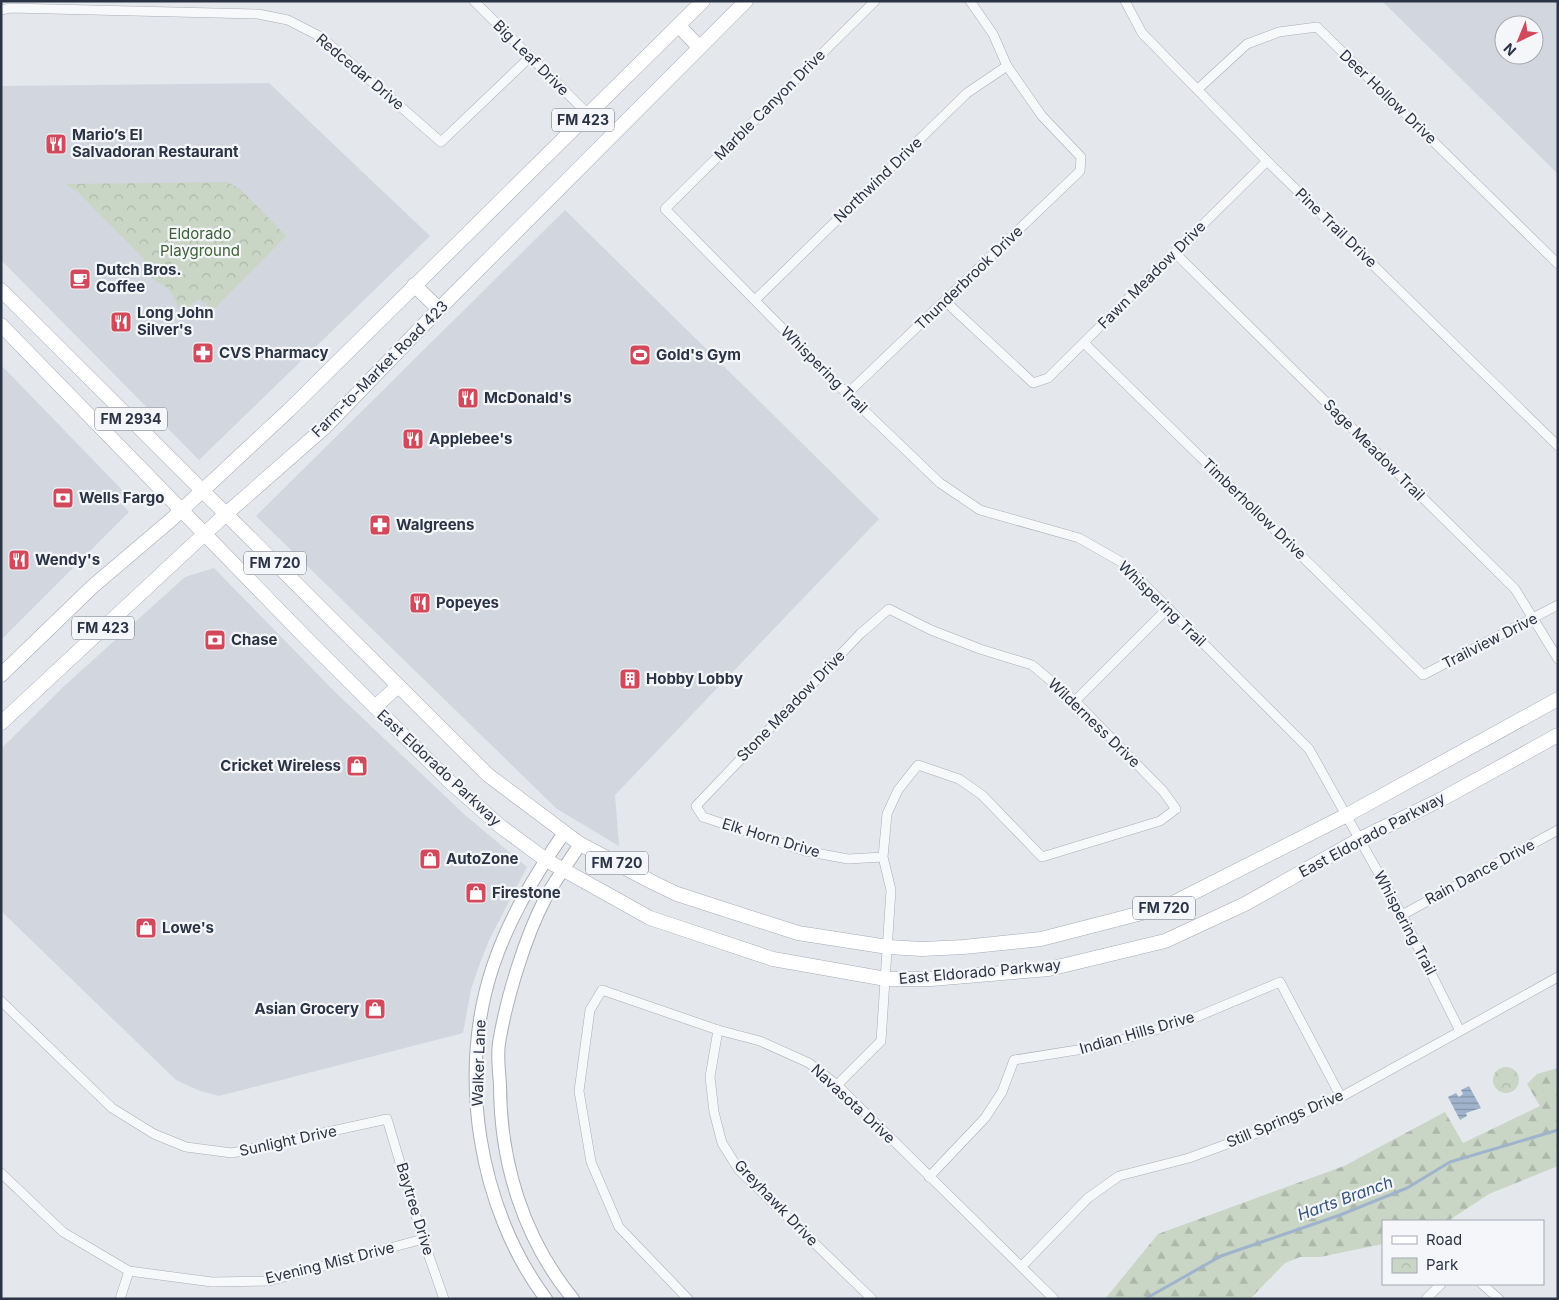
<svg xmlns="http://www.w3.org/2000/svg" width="1559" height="1300" viewBox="0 0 1559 1300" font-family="Inter,sans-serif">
  <defs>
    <pattern id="forest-firs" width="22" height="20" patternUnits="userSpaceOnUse" patternTransform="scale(1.25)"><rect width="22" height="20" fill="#c9d6c5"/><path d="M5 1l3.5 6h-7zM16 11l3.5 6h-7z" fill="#adb8ab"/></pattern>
    <pattern id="park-crowns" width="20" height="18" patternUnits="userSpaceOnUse" patternTransform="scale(1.25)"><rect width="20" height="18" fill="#c9d6c5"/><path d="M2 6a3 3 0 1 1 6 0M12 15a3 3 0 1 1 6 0" fill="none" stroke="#adb8ab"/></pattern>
    <pattern id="water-rules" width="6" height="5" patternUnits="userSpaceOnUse" patternTransform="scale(1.25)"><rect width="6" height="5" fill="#9fb4cc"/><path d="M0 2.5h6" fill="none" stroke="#8293a7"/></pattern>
  </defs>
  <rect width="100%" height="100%" fill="#e4e7ec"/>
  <g fill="#d2d6de" fill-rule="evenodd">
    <path d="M1382 1H1558V174ZM1504 25H1534V55H1504Z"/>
    <path d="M269 83 430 236 199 460 1 260V86Z"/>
    <path d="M565 210 879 519 615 795 619 846 557 809 256 516Z"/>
    <path d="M1 365 126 494 120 502 129 512 1 640Z"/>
    <path d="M214 568 335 692 465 815 527 867 489 940 479 966 471 989 463 1033 219 1096 200 1091 176 1080 1 911V749L62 688 185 577Z"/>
  </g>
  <path fill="url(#forest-firs)" d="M1558 1068V1166L1489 1194 1448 1221H1383V1244L1320 1257H1300L1285 1263 1250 1299H1105L1158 1234 1344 1166 1445 1112 1463 1143 1540 1106 1527 1084 1537 1074Z"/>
  <g fill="url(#park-crowns)">
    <path d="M227 182 240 189 286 236 213 310 199 299 181 311 169 289 148 276 143 258 77 191 65 184Z"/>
    <circle cx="1506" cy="1080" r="13"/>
  </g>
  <path fill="url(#water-rules)" d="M1469 1086 1481 1108 1466 1113 1467 1116 1460 1120 1448 1097 1456 1093 1459 1097 1463 1094 1461 1090Z"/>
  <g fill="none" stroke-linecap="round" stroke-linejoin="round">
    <path stroke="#9fb4cc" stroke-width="3" d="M1145 1299 1221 1256 1340 1215 1407 1188 1450 1162 1558 1130"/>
    <g stroke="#a9aeb7" stroke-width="10">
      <g id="street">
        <path d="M474 1 589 115"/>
        <path d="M875 1 665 209 847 394 940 483 980 510 1079 538 1123 563 1309 749 1402 915 1460 1031"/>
        <path d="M1125 1 1142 33 1267 161 1558 446"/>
        <path d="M1 10 10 8 258 14 288 20 321 37 441 142 530 57"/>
        <path d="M1198 89 1247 44 1279 32 1317 27 1558 264"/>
        <path d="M1175 253 1515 589 1558 659"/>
        <path d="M755 300 967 93 1007 66"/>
        <path d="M945 301 1033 383 1048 378 1267 161"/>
        <path d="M1084 343 1423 675 1558 605"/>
        <path d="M847 394 1080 171 1081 157 1042 116 1007 66 993 34 970 1"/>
        <path d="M1075 701 1168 608"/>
        <path d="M1402 915 1558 830"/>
        <path d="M1 1001 112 1108 154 1134 186 1147 232 1153 387 1119 423 1239 444 1299"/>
        <path d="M718 1030 710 1077 714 1112 722 1143 739 1170 872 1299"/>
        <path d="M837 1085 881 1041 891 890 883 857 887 814 898 790 918 765 959 779 982 795 1042 857 1160 821 1176 809 1163 791 1075 701 1032 665 980 649 931 630 889 609 860 634 696 806 703 817 805 851 848 859 883 857"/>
        <path d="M1 1173 63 1232 129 1271 212 1282 269 1281 423 1239"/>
        <path d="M929 1177 985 1118 1002 1092 1014 1060 1096 1047 1187 1021 1280 982 1341 1097"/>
        <path d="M1022 1266 1088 1198 1119 1176 1189 1158 1260 1132 1341 1097 1558 977"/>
        <path d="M1482 1284 1499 1299"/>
        <path d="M120 1299 129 1271"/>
        <path d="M688 1299 619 1227 591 1162 579 1091 590 1010 602 990 718 1030 760 1041 809 1063 837 1085 1054 1299"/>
        <path d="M1426 1299 1441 1284"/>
      </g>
    </g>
    <g stroke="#a9aeb7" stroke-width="14">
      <g id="secondary">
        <path d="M546 1299C478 1208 457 1073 493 966 509 918 535 875 564 833"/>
        <path d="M573 1299C523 1238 500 1162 500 1084 499 1071 497 1056 499 1043 506 1000 525 937 545 899 555 880 569 862 580 844"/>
      </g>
    </g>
    <g stroke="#a3abb8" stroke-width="15">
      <g id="primary">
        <path d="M679 26 699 47"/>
        <path d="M414 285 439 309"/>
        <path d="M1 290 488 775 580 844 654 883 677 894 798 933 888 947 922 949 964 947 1041 939 1165 907 1347 815 1558 699"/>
        <path d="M1 325 306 638 449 781 500 826 546 860 650 918 773 959 886 979H931L1049 969 1165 941 1245 904 1360 839 1442 799 1558 735"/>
        <path d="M1 675 92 587 172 519 288 411 703 1"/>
        <path d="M375 707 398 686"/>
        <path d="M1 723 226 514 325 427 439 309 746 1"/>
      </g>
    </g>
    <use href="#street" stroke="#f7f8fa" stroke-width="9"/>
    <use href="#secondary" stroke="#fff" stroke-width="12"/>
    <use href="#primary" stroke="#fff" stroke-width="14"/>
  </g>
  <defs>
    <g id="restaurant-square" transform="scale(1.125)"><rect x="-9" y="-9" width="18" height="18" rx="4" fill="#d1495b" stroke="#f4f6f9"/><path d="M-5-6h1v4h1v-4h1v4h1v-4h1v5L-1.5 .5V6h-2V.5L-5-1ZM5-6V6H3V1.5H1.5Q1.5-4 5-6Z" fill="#fff"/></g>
    <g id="cafe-square" transform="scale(1.125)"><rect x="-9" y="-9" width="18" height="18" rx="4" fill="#d1495b" stroke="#f4f6f9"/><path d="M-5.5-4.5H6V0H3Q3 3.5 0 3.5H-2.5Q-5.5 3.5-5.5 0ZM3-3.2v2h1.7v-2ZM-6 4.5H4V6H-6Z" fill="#fff"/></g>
    <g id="pharmacy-square" transform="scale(1.125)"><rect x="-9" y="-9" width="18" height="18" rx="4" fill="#d1495b" stroke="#f4f6f9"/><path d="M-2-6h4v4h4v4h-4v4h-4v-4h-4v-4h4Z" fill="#fff"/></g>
    <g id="stadium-square" transform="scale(1.125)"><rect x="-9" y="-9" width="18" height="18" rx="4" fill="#d1495b" stroke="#f4f6f9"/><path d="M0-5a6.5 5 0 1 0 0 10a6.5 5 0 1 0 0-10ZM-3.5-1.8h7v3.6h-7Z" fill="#fff"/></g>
    <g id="bank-square" transform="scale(1.125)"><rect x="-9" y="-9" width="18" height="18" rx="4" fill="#d1495b" stroke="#f4f6f9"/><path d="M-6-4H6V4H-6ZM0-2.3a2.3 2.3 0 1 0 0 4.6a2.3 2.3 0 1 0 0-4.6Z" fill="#fff"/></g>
    <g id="building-square" transform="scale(1.125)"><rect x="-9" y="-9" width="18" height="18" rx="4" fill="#d1495b" stroke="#f4f6f9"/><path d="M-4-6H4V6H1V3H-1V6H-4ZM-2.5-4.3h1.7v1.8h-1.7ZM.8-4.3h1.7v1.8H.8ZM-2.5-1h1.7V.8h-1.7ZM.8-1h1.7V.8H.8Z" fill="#fff"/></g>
    <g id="shop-square" transform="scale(1.125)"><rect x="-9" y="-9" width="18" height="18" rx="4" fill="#d1495b" stroke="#f4f6f9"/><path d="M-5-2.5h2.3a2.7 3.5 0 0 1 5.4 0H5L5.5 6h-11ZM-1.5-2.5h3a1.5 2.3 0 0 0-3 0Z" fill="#fff"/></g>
  </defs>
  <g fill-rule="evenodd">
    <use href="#restaurant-square" x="56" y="144"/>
    <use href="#cafe-square" x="80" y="279"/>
    <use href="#restaurant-square" x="121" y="322"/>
    <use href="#pharmacy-square" x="203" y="353"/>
    <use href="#stadium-square" x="640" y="355"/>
    <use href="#restaurant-square" x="468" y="398"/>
    <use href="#restaurant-square" x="413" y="439"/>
    <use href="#bank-square" x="63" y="498"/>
    <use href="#pharmacy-square" x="380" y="525"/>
    <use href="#restaurant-square" x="19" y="560"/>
    <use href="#restaurant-square" x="420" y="603"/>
    <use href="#bank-square" x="215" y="640"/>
    <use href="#building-square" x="630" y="679"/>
    <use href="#shop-square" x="357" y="766"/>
    <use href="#shop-square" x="430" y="859"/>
    <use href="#shop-square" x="476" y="893"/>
    <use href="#shop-square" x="146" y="928"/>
    <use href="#shop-square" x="375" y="1009"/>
  </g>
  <g text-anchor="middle" stroke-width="4.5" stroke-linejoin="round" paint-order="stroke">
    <g fill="#f4f6f9" stroke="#676e7b" stroke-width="1">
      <rect x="552" y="108.5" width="62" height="23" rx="4"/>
      <rect x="95" y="407.5" width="72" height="23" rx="4"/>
      <rect x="244" y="551.5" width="62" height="23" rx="4"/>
      <rect x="72" y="616.5" width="62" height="23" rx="4"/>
      <rect x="586" y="851.5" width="62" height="23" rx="4"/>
      <rect x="1133" y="896.5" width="62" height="23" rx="4"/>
    </g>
    <g font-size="14" font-weight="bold" fill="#2b3445">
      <text x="583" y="125">FM 423</text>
      <text x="131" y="424">FM 2934</text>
      <text x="275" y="568">FM 720</text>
      <text x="103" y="633">FM 423</text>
      <text x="617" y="868">FM 720</text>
      <text x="1164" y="913">FM 720</text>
    </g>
    <g font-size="15" fill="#2b3445" stroke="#f4f6f9">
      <text transform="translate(531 58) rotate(45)" y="5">Big Leaf Drive</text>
      <text transform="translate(360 72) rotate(40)" y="5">Redcedar Drive</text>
      <text transform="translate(1388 97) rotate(44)" y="5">Deer Hollow Drive</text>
      <text transform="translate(770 105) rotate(-45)" y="5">Marble Canyon Drive</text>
      <text transform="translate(878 180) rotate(-44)" y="5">Northwind Drive</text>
      <text transform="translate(1336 228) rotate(44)" y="5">Pine Trail Drive</text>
      <text transform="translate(1152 275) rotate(-45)" y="5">Fawn Meadow Drive</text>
      <text transform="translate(969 278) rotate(-44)" y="5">Thunderbrook Drive</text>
      <text transform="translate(380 369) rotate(-45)" y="5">Farm-to-Market Road 423</text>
      <text transform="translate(824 370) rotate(45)" y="5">Whispering Trail</text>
      <text transform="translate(1374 450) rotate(45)" y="5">Sage Meadow Trail</text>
      <text transform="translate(1254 509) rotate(44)" y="5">Timberhollow Drive</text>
      <text transform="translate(1162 604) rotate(44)" y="5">Whispering Trail</text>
      <text transform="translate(1490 641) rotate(-27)" y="5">Trailview Drive</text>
      <text transform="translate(791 706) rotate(-46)" y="5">Stone Meadow Drive</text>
      <text transform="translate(1094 723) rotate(44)" y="5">Wilderness Drive</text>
      <text transform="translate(439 768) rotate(43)" y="5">East Eldorado Parkway</text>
      <text transform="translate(1372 835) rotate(-28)" y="5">East Eldorado Parkway</text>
      <text transform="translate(771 838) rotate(17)" y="5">Elk Horn Drive</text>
      <text transform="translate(1480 872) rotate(-28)" y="5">Rain Dance Drive</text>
      <text transform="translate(1405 923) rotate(62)" y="5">Whispering Trail</text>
      <text transform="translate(980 972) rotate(-5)" y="5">East Eldorado Parkway</text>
      <text transform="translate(1137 1033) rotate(-16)" y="5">Indian Hills Drive</text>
      <text transform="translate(479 1063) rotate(-88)" y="5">Walker Lane</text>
      <text transform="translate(853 1104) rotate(43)" y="5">Navasota Drive</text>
      <text transform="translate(1285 1119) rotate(-23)" y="5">Still Springs Drive</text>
      <text transform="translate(288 1141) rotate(-12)" y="5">Sunlight Drive</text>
      <text transform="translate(776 1203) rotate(46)" y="5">Greyhawk Drive</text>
      <text transform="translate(415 1209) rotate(73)" y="5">Baytree Drive</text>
      <text transform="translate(330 1263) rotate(-14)" y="5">Evening Mist Drive</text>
    </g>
    <g font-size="15" font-weight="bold" fill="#2b3445" stroke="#f4f6f9" text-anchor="start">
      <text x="72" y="140">Mario’s El<tspan x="72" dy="17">Salvadoran Restaurant</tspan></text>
      <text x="96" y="275">Dutch Bros.<tspan x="96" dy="17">Coffee</tspan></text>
      <text x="137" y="318">Long John<tspan x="137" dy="17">Silver's</tspan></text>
      <text x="219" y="358">CVS Pharmacy</text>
      <text x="656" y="360">Gold's Gym</text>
      <text x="484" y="403">McDonald's</text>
      <text x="429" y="444">Applebee's</text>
      <text x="79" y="503">Wells Fargo</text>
      <text x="396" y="530">Walgreens</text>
      <text x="35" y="565">Wendy's</text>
      <text x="436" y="608">Popeyes</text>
      <text x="231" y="645">Chase</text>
      <text x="646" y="684">Hobby Lobby</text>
      <text x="341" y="771" text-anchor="end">Cricket Wireless</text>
      <text x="446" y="864">AutoZone</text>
      <text x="492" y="898">Firestone</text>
      <text x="162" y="933">Lowe's</text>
      <text x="359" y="1014" text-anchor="end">Asian Grocery</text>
    </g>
    <g font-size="15" fill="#3f6138" stroke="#f4f6f9">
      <text x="200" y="239">Eldorado<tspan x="200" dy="17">Playground</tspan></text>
    </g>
    <g font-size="16" font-style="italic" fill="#34527a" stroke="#f4f6f9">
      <text transform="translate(1345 1198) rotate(-20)" y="6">Harts Branch</text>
    </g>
  </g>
  <rect width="1559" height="1300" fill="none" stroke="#2b3445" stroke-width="5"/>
  <rect x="1382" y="1220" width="162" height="65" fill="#f4f6f9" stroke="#a4a8b1"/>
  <rect x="1392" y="1236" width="25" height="8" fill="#ffffff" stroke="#a4a8b1"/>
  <text x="1426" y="1245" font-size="15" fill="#2b3445">Road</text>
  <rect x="1392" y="1258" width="25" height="15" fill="url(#park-crowns)" stroke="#a4a8b1"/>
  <text x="1426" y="1270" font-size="15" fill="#2b3445">Park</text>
  <g transform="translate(1519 40) rotate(224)"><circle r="24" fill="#f4f6f9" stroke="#a4a8b1"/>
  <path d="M0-4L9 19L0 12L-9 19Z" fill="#d1495b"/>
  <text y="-8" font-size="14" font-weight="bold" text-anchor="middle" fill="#2b3445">N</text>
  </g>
</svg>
